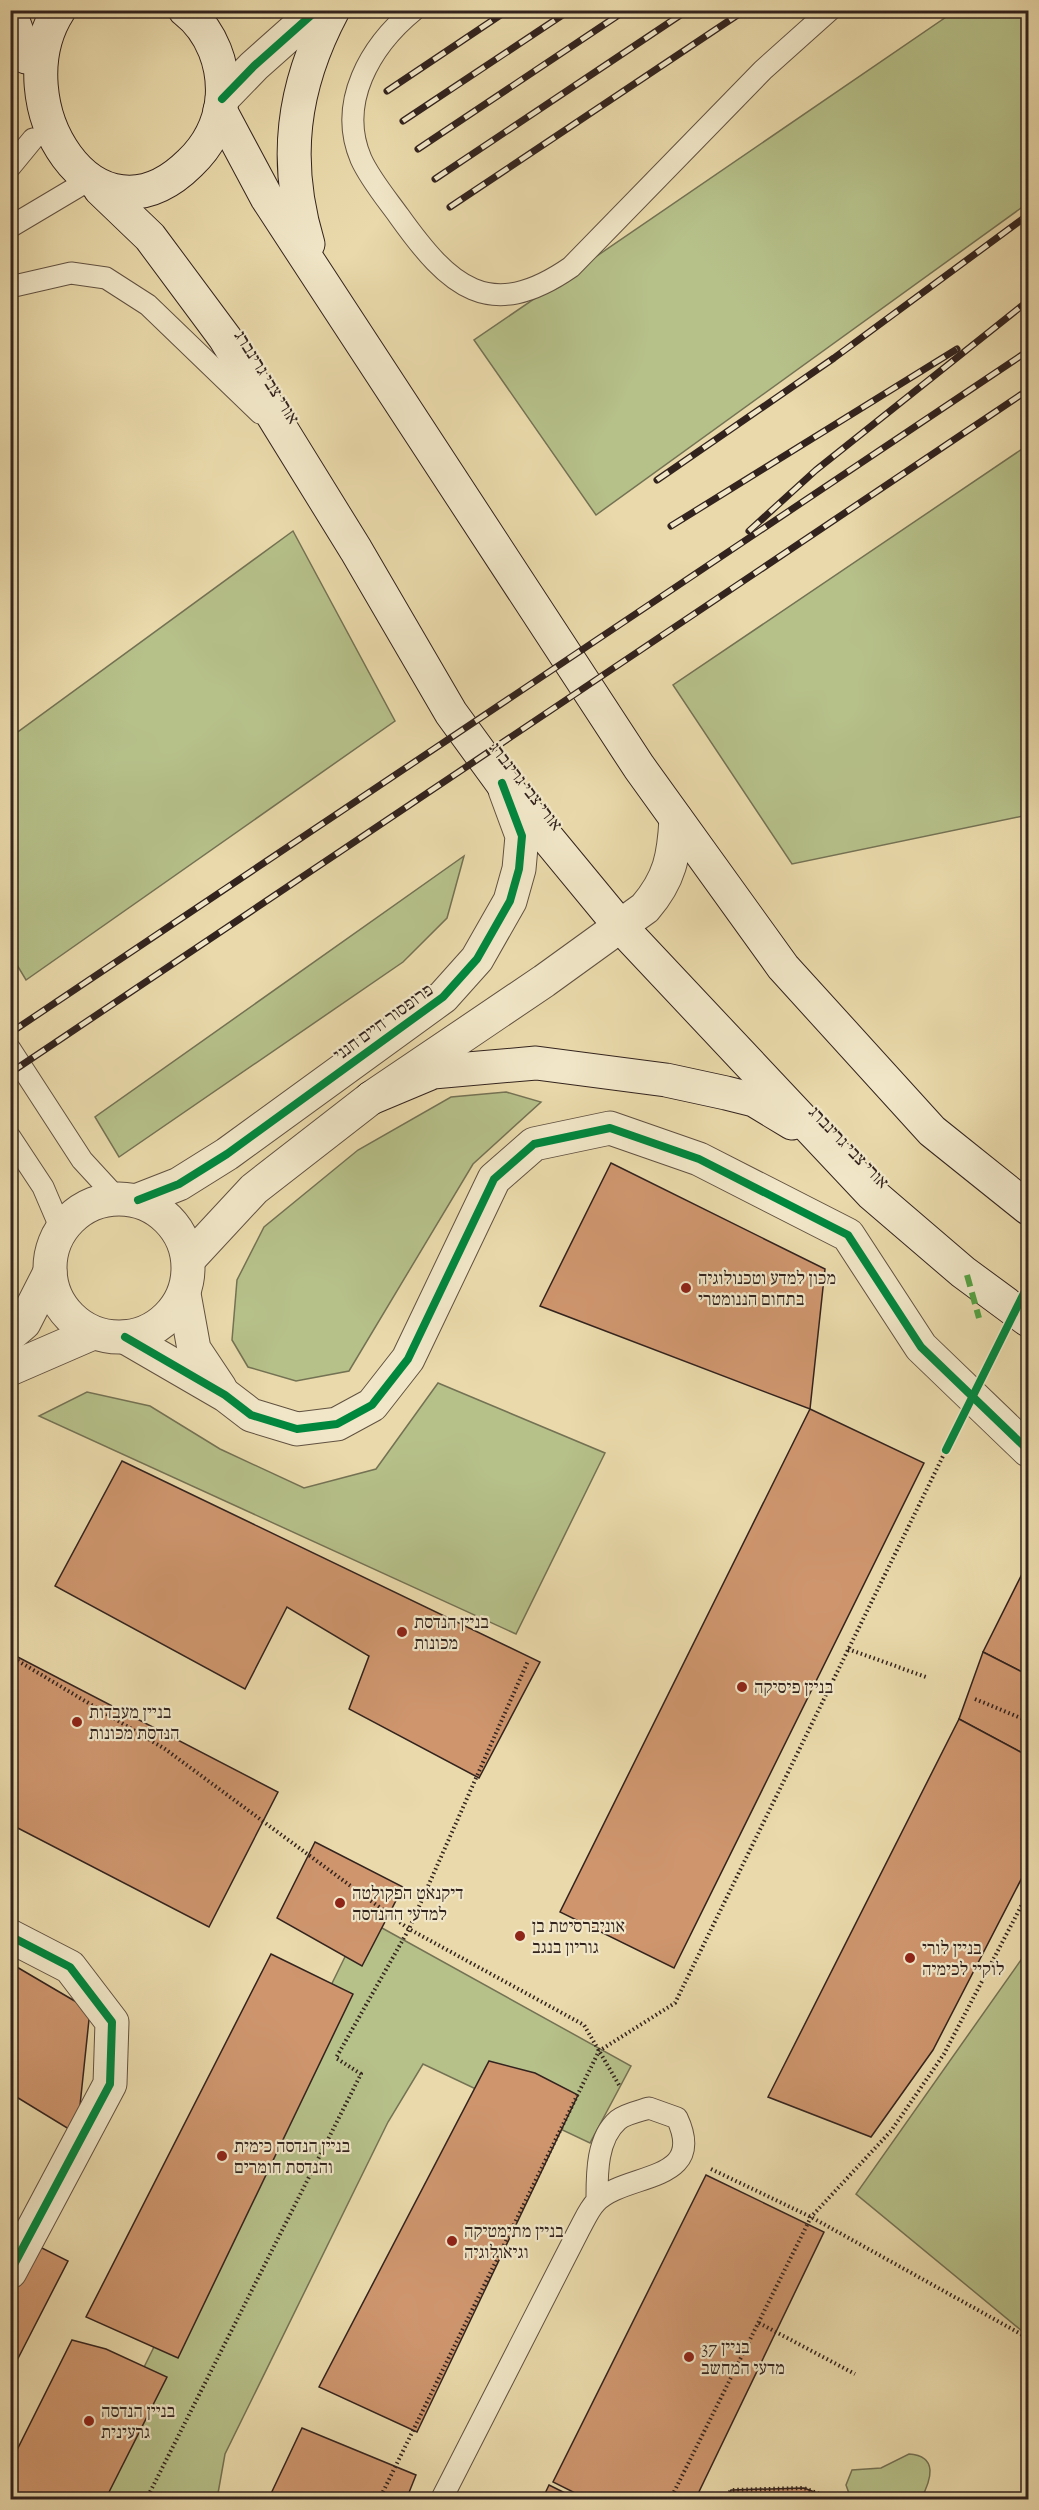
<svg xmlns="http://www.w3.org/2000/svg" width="1039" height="2510" viewBox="0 0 1039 2510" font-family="'Sorts Mill Goudy','Frank Ruhl Libre',serif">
  <rect width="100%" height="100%" fill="#eadaab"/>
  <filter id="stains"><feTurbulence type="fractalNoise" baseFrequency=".00333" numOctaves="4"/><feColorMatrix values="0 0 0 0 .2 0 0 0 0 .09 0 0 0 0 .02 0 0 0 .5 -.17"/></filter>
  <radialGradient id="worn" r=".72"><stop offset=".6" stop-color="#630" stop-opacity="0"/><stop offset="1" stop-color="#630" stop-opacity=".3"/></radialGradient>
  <g fill="#b6c089" stroke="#747254" stroke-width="1.5">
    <path d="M955 11H1028V203L596 515 474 340Z"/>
    <path d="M1028 445V815L792 864 673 685Z"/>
    <path d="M293 531 395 721 26 980 11 955V737Z"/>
    <path d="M464 856 447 918 403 962 119 1157 95 1117Z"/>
    <path d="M506 1092 541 1102 473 1164 349 1371 296 1381 248 1367 232 1340 237 1280 264 1227 358 1150 451 1097Z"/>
    <path d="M438 1383 605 1453 516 1634 39 1416 87 1392 150 1406 220 1449 304 1488 376 1469Z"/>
    <path d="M364 1918 631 2066 590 2143 423 2064 388 2122 225 2454 217 2499 79 2500Z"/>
    <path d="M1028 1950V2336L856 2194Z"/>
    <path d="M909 2454C939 2456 931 2480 921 2499H851L846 2485 852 2470 881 2468Z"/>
  </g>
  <g fill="#cf966e" stroke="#33231e" stroke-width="1.5">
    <path d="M611 1163 825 1269 810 1409 540 1306Z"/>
    <path d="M810 1409 924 1463 674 1968 560 1912Z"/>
    <path d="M122 1461 540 1662 479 1778 349 1709 369 1656 287 1607 245 1689 55 1586Z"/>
    <path d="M1028 1562V1675L983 1652Z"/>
    <path d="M983 1652 1028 1675V1756L959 1719Z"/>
    <path d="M10 1653 278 1792 209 1927 10 1824Z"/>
    <path d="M959 1719 1028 1756V1866L933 2050 871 2137 768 2097Z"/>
    <path d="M315 1842 403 1887 362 1966 277 1918Z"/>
    <path d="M271 1954 353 1994 178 2358 86 2317Z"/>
    <path d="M10 1963 90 2010 77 2134 10 2093Z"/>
    <path d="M489 2061 535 2073 578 2095 417 2432 319 2387Z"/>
    <path d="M706 2175 824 2232 695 2500H589L553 2482Z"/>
    <path d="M10 2232 68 2261 10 2374Z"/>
    <path d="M72 2340 106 2349 167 2377 105 2500H10V2464Z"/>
    <path d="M302 2428 416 2475 406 2500H268Z"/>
    <path d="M549 2485 579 2500H542Z"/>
    <path d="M804 2488 835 2500H725L731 2490Z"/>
  </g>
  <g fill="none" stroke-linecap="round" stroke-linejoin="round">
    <g stroke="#615141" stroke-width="23">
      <g id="service">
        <path d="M414 10C370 46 337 103 361 159 370 179 386 198 399 216 449 286 489 324 571 267L763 70 830 10"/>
        <path d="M10 167 33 139"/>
        <path d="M10 227 84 183"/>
        <path d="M10 287 71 273 106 278 148 305 260 413"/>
        <path d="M10 1049 82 1160 116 1197"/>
        <path d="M10 1137 43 1187 61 1229"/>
        <path d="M441 2500 579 2230C584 2221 589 2209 596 2202 625 2172 708 2184 677 2118L649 2108C640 2111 625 2114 618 2120 596 2139 597 2176 597 2201"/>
      </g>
    </g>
    <g stroke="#615141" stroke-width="35">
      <g id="minor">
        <circle cx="119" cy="1268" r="69"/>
        <path d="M138 1200 179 1184 227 1154 443 997 477 959 510 901 519 869 522 836 505 790"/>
        <path d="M189 1259 254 1189 371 1098 544 981 645 908C670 879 674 856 676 819"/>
        <path d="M184 1294 194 1349 220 1388"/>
        <path d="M10 1335 24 1323 50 1272"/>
        <path d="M125 1337 225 1395 251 1415 297 1429 337 1424 372 1405 408 1359 494 1179 534 1144 610 1128 699 1159 848 1235 921 1347 1028 1450"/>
        <path d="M10 1369 93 1333"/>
        <path d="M10 1936 70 1967 112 2022 110 2084 10 2272"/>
      </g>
    </g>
    <g stroke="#615141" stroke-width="35">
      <path id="tertiary" d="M222 99 254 66 317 10"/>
    </g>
    <g stroke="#33231e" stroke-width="35">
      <g id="secondary">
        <path d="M59 10C0 102 95 257 190 163 208 146 219 125 222 100 225 66 212 31 185 10"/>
        <path d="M10 12 26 57"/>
        <path d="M220 110 267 198 639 767 783 967 932 1131 1028 1208"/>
        <path d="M100 189 150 237 225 338 356 550 451 713 502 783 620 926 872 1194 963 1272 1028 1320"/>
        <path d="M308 244C283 161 292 87 333 10"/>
        <path d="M371 1098 433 1072 536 1063 666 1080 726 1093 754 1100 792 1123"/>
      </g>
    </g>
    <g stroke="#33231e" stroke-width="4" stroke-dasharray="1.5 3" stroke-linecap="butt">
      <path d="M848 1649 926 1677"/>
      <path d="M10 1656 165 1749 409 1929 584 2025 619 2085"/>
      <path d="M975 1699 1028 1721"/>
      <path d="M711 2169 811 2217 1028 2338"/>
      <path d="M759 2323 855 2374"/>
      <path d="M146 2500 361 2074 336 2058 409 1929 528 1661"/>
      <path d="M379 2500 599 2051 675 2003 946 1450"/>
      <path d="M670 2500 811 2217 891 2131 944 2054 1028 1893"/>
      <path d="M725 2500 731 2490 804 2488 835 2500"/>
      <path d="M1028 2500V2498"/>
    </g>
    <use href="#service" stroke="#f1e7c8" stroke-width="21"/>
    <use href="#minor" stroke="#f1e7c8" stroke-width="33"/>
    <use href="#tertiary" stroke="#f1e7c8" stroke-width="33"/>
    <use href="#secondary" stroke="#f1e7c8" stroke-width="33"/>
    <g stroke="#33231e" stroke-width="7">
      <g id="rail">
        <path d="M387 91 508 10"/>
        <path d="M403 121 570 10"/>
        <path d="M418 149 626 10"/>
        <path d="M435 179 688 10"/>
        <path d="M450 207 745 10"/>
        <path d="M657 480 834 358 1028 215"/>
        <path d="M671 526 957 349"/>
        <path d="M749 531 816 470 1028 301"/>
        <path d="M10 1033 1028 351"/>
        <path d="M10 1073 1028 390"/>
      </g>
    </g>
    <use href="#rail" stroke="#f1e7c8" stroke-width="4.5" stroke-dasharray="14" stroke-linecap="butt"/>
    <path stroke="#52a241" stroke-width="6" stroke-dasharray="12 6" stroke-linecap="butt" d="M967 1275 979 1318"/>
    <g stroke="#f1e7c8" stroke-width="11">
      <g id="cycleway">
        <path d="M222 99 254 66 317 10"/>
        <path d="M138 1200 179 1184 227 1154 443 997 477 959 510 901 519 869 522 836 502 783"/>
        <path d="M125 1337 225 1395 251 1415 297 1429 337 1424 372 1405 408 1359 494 1179 534 1144 610 1128 699 1159 848 1235 921 1347 1028 1450"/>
        <path d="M946 1450 1028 1285"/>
        <path d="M10 1936 70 1967 112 2022 110 2084 10 2272"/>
      </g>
    </g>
    <use href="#cycleway" stroke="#00873e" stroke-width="8"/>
  </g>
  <g fill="#8f2418" stroke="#f1e7c8" stroke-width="2">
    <circle cx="686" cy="1288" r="6"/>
    <circle cx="402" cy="1632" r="6"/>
    <circle cx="742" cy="1687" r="6"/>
    <circle cx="77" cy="1722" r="6"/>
    <circle cx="340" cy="1903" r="6"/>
    <circle cx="520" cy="1936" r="6"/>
    <circle cx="910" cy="1958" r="6"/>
    <circle cx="222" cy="2156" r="6"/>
    <circle cx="452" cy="2241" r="6"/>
    <circle cx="689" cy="2357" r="6"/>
    <circle cx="89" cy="2421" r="6"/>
  </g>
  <g text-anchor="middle" stroke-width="4.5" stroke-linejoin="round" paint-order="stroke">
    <g font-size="18" fill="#33231e" stroke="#f1e7c8">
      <text transform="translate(267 377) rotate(58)" y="6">אורי צבי גרינברג</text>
      <text transform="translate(526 786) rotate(52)" y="6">אורי צבי גרינברג</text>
      <text transform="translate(383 1022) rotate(-36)" y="6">פרופסור חיים חנני</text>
      <text transform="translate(849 1147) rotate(46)" y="6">אורי צבי גרינברג</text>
    </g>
    <g font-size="18" fill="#33231e" stroke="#f1e7c8" text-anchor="start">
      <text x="698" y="1284">מכון למדע וטכנולוגיה<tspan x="698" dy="21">בתחום הננומטרי</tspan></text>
      <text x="414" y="1628">בניין הנדסת<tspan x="414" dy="21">מכונות</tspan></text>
      <text x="754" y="1693">בניין פיסיקה</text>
      <text x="89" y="1718">בניין מעבדות<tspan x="89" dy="21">הנדסת מכונות</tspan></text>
      <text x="352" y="1899">דיקנאט הפקולטה<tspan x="352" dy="21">למדעי ההנדסה</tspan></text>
      <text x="532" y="1932">אוניברסיטת בן<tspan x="532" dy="21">גוריון בנגב</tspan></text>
      <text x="922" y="1954">בניין לורי<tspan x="922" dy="21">לוקיי לכימיה</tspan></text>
      <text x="234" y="2152">בניין הנדסה כימית<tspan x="234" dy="21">והנדסת חומרים</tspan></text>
      <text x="464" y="2237">בניין מתימטיקה<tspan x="464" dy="21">וגיאולוגיה</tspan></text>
      <text x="701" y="2353">בניין 37<tspan x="701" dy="21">מדעי המחשב</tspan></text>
      <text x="101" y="2417">בניין הנדסה<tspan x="101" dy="21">גרעינית</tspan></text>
    </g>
  </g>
  <rect width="1039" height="2510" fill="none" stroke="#eadaab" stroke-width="36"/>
  <rect x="12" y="12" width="1015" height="2486" fill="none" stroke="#33231e" stroke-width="3"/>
  <rect x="18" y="18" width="1003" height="2474" fill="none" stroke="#33231e" stroke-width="1.5"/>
  <rect width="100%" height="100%" filter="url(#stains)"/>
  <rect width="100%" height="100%" fill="url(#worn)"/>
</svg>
